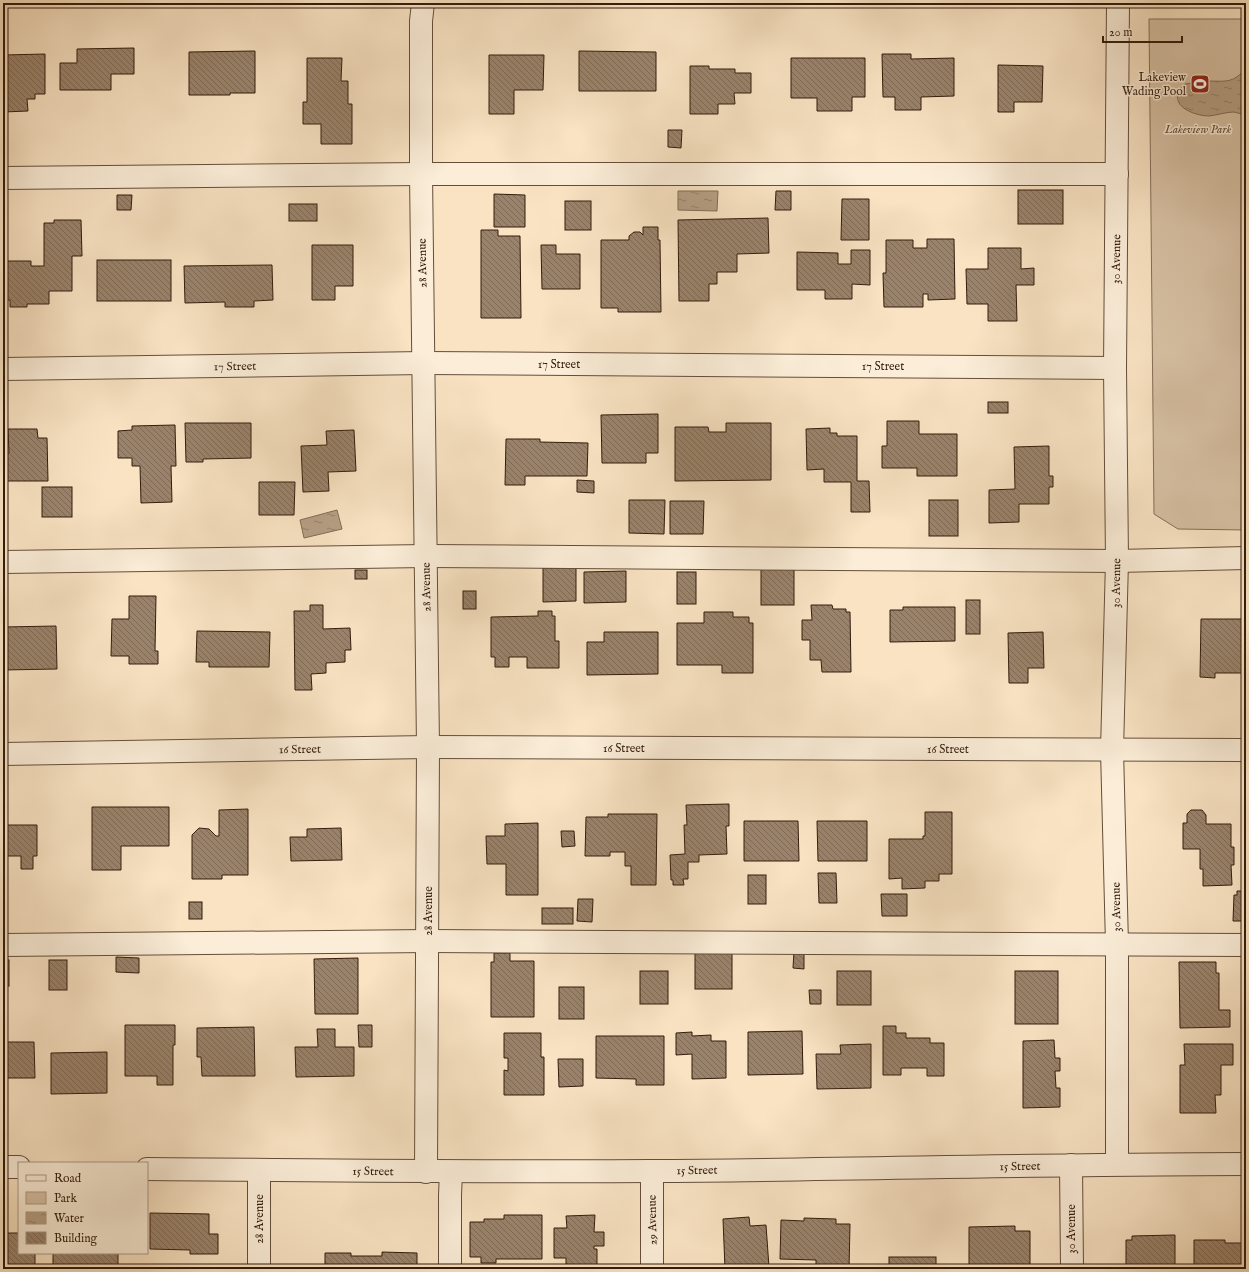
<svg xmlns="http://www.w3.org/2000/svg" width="1249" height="1272" viewBox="0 0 1249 1272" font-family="'IM FELL English',serif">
  <defs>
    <pattern id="water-ripples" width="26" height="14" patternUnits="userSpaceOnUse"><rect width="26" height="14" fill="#b69f85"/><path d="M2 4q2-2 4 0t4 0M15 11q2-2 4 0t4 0" fill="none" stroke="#95816b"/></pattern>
    <pattern id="building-back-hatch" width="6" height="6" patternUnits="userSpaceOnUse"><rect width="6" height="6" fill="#9a836b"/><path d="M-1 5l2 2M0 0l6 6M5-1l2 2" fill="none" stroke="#7e6a56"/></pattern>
  </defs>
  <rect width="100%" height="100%" fill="#f9e3c3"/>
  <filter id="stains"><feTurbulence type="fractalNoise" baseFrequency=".005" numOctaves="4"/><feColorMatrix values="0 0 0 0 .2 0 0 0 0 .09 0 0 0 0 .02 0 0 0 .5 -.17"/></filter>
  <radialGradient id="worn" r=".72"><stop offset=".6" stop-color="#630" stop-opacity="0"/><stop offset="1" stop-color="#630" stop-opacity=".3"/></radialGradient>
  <path fill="#d7c1a4" stroke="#856e58" d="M1149 19H1246V530L1178 529 1154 514Z"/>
  <g fill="url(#water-ripples)" stroke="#826b55">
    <path d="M1246 68V116C1242 114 1238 113 1234 112 1226 112 1218 115 1209 116 1197 116 1171 108 1179 91 1180 88 1183 86 1185 84 1192 83 1199 81 1207 81 1225 81 1233 84 1246 68Z"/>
    <path d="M678 191H718L717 211 678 210Z"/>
    <path d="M337 510 342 529 304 538 300 520Z"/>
  </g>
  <g fill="url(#building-back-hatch)" stroke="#331c0c">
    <path d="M134 48V74H111V90H60V63H77V49Z"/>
    <path d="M255 51V93H230V95H189V52Z"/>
    <path d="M579 51 656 52V91H579Z"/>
    <path d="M45 54V94H35V99H27L28 111 3 112V55Z"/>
    <path d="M882 54H911V59L954 58V96L921 97V110H895V97H883Z"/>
    <path d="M489 55H544L543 90H514V114H489Z"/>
    <path d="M307 58H342L341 81H348V104H352V144H321V124H303V102H307Z"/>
    <path d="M791 58H865V97H852V111H817V98H791Z"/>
    <path d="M998 65 1043 66 1042 102H1014V112H998Z"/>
    <path d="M690 66H709V69H735V73H751V93H734L735 104H718V114H690Z"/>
    <path d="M668 130H682L681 148 668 147Z"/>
    <rect x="1018" y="190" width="45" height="34"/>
    <path d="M776 191H791V210H775Z"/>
    <path d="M494 194 525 195V227H494Z"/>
    <path d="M117 195H132L131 210H117Z"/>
    <path d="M842 199H869V240H841Z"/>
    <rect x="565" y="201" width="26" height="29"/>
    <rect x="289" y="204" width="28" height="17"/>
    <path d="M768 218 769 253 737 254V272H717V284H709V301H679L678 220Z"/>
    <path d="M54 220H81L82 256H72V291H49V304H27V307H10V300H7L6 261H31V266H44V223H54Z"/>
    <path d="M643 227H658V240H660L661 312H618V308H601V240H629V236L634 232H640L643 235Z"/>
    <path d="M481 230H498V236H520L521 318H481Z"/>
    <path d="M927 239H954L955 299 928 300V294H923V307H884L883 273H886V240H913V248H927Z"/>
    <path d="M312 245H353V286H335V300H312Z"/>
    <path d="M541 245H556V254H580V289H542Z"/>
    <path d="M988 248H1021V269L1034 268V285H1016L1017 321H988V304H967L966 269H988Z"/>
    <path d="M851 250H870V285L852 284V299H825V290H797V252L838 253V264H851Z"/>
    <rect x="97" y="260" width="74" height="41"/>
    <path d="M272 265 273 300 254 301V307H225V302L185 303 184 266Z"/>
    <rect x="988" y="402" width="20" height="11"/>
    <path d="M658 414V453H646V463H602L601 415Z"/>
    <path d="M887 421H919V434H957V476H917V468H882V446H887Z"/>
    <path d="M185 423H251V458L203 459V462H186Z"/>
    <path d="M726 423H771V480L675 481V427H708L709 432H726Z"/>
    <path d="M175 425 176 466H171L172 502 141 503 140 466H132V458H118V431L132 430V426Z"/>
    <path d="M830 428V433H837V436H857V481H869L870 512H851V482H824V469L807 470 806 429Z"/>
    <path d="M8 429H37L38 438H47L48 481H7V474H5L4 453H9Z"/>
    <path d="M354 430 356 471 328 472 329 491 303 492 301 446 327 445 326 431Z"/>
    <path d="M506 439H540V442L588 443 587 476H525V485H505Z"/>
    <path d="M1049 446V476H1053V487H1049V504H1019V522L989 523V490L1015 489 1014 447Z"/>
    <path d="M577 480 594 481V493L577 492Z"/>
    <path d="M259 482H295L294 515H259Z"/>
    <rect x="42" y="487" width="30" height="30"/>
    <path d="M629 500H665L664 534 629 533Z"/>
    <rect x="929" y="500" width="29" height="36"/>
    <path d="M670 501H704L703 534H670Z"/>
    <path d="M543 568H576V601L543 602Z"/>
    <rect x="761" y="569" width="33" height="36"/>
    <rect x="355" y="570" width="12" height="9"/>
    <path d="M626 571V602L584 603V572Z"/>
    <rect x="677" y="572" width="19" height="32"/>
    <rect x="463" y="591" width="13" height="18"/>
    <path d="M129 596H156L155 651H158V664H129V656H111L112 619H129Z"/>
    <rect x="966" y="600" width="14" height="34"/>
    <path d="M310 605H323V629L350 628 351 650H345V662L326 663V673L311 674 312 690H295L294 611H310Z"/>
    <path d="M811 605H832L833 609H846V612H850L851 672H822L821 660H810V640H802V620H812Z"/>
    <path d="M903 607H955V641L890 642V610H903Z"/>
    <path d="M538 611H552V616H555V641H559V668H527V657H509V667H495V657H491V617L538 616Z"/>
    <path d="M704 612H733V617H749V623H753V673H722V665H677V623H704Z"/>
    <path d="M1201 619H1245L1244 673H1215V678L1200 677Z"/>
    <path d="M56 626 57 669 3 670V627Z"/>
    <path d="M197 631 270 632 269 667H209V662H196Z"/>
    <path d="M604 632H658V674L587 675V642H604Z"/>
    <path d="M1043 632 1044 668H1028V683H1009L1008 633Z"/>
    <path d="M729 804V826H726L727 854 699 855V862H688V879H683L684 885H673V880H671L670 855 685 854 684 825H687L686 805Z"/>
    <path d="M92 807H169V846H121V870H92Z"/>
    <path d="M248 809V875H222V879H192V835L199 828 209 829 216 836H219V810Z"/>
    <path d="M1191 810H1202L1206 815V824H1231V847H1234V865H1231L1232 885 1203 886V869H1200V849H1183V823H1187V814Z"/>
    <path d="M925 812H952V874H939V881H925V888L902 889V878L889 879V839H923V836H925Z"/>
    <path d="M608 814H657L656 885H631V866H625V852H610V856H585L586 817H608Z"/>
    <path d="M744 821H798L799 861H744Z"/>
    <path d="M817 821H867V861H818Z"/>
    <path d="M538 823V895H506V864H487L486 836H505V824Z"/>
    <path d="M3 825H37V856H33V869H21V856H3Z"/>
    <path d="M341 828 342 860 291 861 290 837H307V829Z"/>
    <path d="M561 831H574L575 846 562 847Z"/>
    <path d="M818 873H836L837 903H819Z"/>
    <rect x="748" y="875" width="18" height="29"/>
    <path d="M1237 891H1246V921H1233L1234 895H1237Z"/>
    <path d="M881 894H907V916H882Z"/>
    <path d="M578 899H593L592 922 577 921Z"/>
    <rect x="189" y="902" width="13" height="17"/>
    <rect x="542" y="908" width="31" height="16"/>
    <path d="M794 951H804V969L793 968Z"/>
    <rect x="695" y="952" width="37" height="37"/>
    <path d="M494 953H510V961H534V1017H491V962H494Z"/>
    <path d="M116 957 139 958V973L116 972Z"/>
    <path d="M358 958V1014H315L314 959Z"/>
    <rect x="3" y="960" width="6" height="26"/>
    <rect x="49" y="960" width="18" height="30"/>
    <path d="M1179 962H1216V973H1219V1010H1230V1027L1180 1028Z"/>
    <rect x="640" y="971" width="28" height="33"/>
    <rect x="837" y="971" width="34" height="34"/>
    <rect x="1015" y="971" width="43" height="53"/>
    <rect x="559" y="987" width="25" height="32"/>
    <path d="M809 990H821V1004H810Z"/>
    <path d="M125 1025H175V1045H173V1085H157V1076H125Z"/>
    <path d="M358 1025H372V1047H359Z"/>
    <path d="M883 1026H896V1033H906V1038H930V1043H944V1076H927V1068H901V1075H883Z"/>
    <path d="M254 1027 255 1076H202L201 1057H197V1028Z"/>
    <path d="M317 1029H335V1047H354V1076L296 1077 295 1047H318Z"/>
    <path d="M802 1031 803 1074 748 1075V1032Z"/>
    <path d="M692 1032V1036L711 1035V1041H726V1078L692 1079V1054L676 1055V1033Z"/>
    <path d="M504 1033H541V1057H544V1095H504V1070L508 1071V1058H504Z"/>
    <path d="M596 1036H664V1085H636V1079L596 1078Z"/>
    <path d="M1054 1040 1055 1058H1060V1071H1055L1056 1088H1060V1107L1023 1108V1041Z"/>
    <path d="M3 1042H34L35 1078H3Z"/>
    <path d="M871 1044V1088L817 1089 816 1054H841L840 1045Z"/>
    <path d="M1184 1044H1233V1065H1221V1095H1215L1216 1113H1180V1065H1185Z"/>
    <path d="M107 1052V1093L51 1094V1053Z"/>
    <path d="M558 1059H583V1086L559 1087Z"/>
    <path d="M150 1213 209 1214V1234H218V1254H190V1250L150 1249Z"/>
    <path d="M504 1215H542V1259H496V1263H481V1257H470V1222H484V1219H504Z"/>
    <path d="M595 1215 594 1232H604V1246H594V1249H597V1269H566V1258H554V1228H567L566 1216Z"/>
    <path d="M749 1217 750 1226 766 1225 769 1267 725 1269 723 1219Z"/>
    <path d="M804 1218 836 1219V1224H850L849 1269H816V1260L780 1259 781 1220 804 1221Z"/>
    <path d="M1015 1226V1231H1030V1269H969V1227Z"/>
    <path d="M3 1233H19V1253H35V1269H3Z"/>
    <path d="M1175 1235V1269H1126V1240H1132V1236Z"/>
    <path d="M1194 1240H1225V1243H1246V1269H1194Z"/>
    <path d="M382 1252 417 1253V1269H325V1253H351V1256H382Z"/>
    <rect x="53" y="1253" width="65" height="16"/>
    <rect x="889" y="1257" width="47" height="12"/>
  </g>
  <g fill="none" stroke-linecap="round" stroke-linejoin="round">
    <g stroke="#644e3a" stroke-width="24">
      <g id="minor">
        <path d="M423 3 421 21V174L428 747 426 1172"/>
        <path d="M3 178 421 174H1117"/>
        <path d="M3 369 424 363 1115 368"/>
        <path d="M3 562 426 556 1117 561 1246 558"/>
        <path d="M3 754 428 747 1246 750"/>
        <path d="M3 945 428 941 1246 945"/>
        <path d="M1117 1164V944L1112 750 1117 561 1115 368 1118 3"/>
        <path d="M1071 1165 1072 1269"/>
        <path d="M3 1167H19"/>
        <path d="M147 1169C315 1170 482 1172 650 1171 848 1170 1047 1164 1246 1164"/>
        <path d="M652 1171V1269"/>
        <path d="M259 1269V1170"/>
        <path d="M450 1269V1195L451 1172"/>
      </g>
    </g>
    <use href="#minor" stroke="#fbedd8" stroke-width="22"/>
  </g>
  <defs>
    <g id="stadium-square" transform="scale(1)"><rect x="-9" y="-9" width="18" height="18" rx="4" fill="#8f2418" stroke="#fbedd8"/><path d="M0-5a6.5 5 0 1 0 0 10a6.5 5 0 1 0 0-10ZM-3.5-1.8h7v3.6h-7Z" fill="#fff"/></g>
  </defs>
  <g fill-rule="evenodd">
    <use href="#stadium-square" x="1200" y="84"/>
  </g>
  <g text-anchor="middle" stroke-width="3" stroke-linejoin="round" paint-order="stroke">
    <g font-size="12" fill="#331c0c" stroke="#fbedd8" text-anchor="end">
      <text x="1186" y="81">Lakeview<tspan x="1186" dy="14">Wading Pool</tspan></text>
    </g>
    <g font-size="12" font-style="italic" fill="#644e3a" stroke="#fbedd8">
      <text x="1198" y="133">Lakeview Park</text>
    </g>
    <g font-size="12" fill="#331c0c" stroke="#fbedd8">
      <text transform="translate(1116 259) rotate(-89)" y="4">30 Avenue</text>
      <text transform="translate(422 263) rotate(-91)" y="4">28 Avenue</text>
      <text x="559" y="368">17 Street</text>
      <text transform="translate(235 366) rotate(-1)" y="4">17 Street</text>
      <text x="883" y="370">17 Street</text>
      <text transform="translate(1116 583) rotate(-89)" y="4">30 Avenue</text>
      <text transform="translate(426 587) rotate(-91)" y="4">28 Avenue</text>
      <text x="624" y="752">16 Street</text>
      <text transform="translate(300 749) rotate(-1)" y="4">16 Street</text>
      <text x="948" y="753">16 Street</text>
      <text transform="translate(1116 907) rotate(-91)" y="4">30 Avenue</text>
      <text transform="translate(428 911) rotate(-90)" y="4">28 Avenue</text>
      <text transform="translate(1020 1166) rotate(-1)" y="4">15 Street</text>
      <text transform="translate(697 1170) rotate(-1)" y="4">15 Street</text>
      <text transform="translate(373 1171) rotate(1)" y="4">15 Street</text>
      <text transform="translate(259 1219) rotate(-90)" y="4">28 Avenue</text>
      <text transform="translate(652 1220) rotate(-91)" y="4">29 Avenue</text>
      <text transform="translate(1071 1229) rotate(-90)" y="4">30 Avenue</text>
    </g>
  </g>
  <rect width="1249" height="1272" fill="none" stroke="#f9e3c3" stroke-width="16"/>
  <rect x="4" y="4" width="1241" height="1264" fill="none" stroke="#331c0c" stroke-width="2"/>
  <rect x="8" y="8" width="1233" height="1256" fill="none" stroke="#331c0c"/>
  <rect x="18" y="1162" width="130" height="92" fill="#fbedd8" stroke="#ab9986"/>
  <rect x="26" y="1175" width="20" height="6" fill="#fbedd8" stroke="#ab9986"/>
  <text x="54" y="1182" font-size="12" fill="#331c0c">Road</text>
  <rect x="26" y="1192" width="20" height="12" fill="#d7c1a4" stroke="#ab9986"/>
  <text x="54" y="1202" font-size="12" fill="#331c0c">Park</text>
  <rect x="26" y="1212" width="20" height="12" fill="url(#water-ripples)" stroke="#ab9986"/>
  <text x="54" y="1222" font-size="12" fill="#331c0c">Water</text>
  <rect x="26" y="1232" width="20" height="12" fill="url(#building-back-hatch)" stroke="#ab9986"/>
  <text x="54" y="1242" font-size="12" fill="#331c0c">Building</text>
  <path d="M1103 36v6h79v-6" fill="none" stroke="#331c0c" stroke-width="2"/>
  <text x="1109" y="36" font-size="12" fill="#331c0c" stroke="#fbedd8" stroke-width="3" paint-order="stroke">20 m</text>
  <rect width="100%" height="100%" filter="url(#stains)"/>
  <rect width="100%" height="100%" fill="url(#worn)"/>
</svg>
